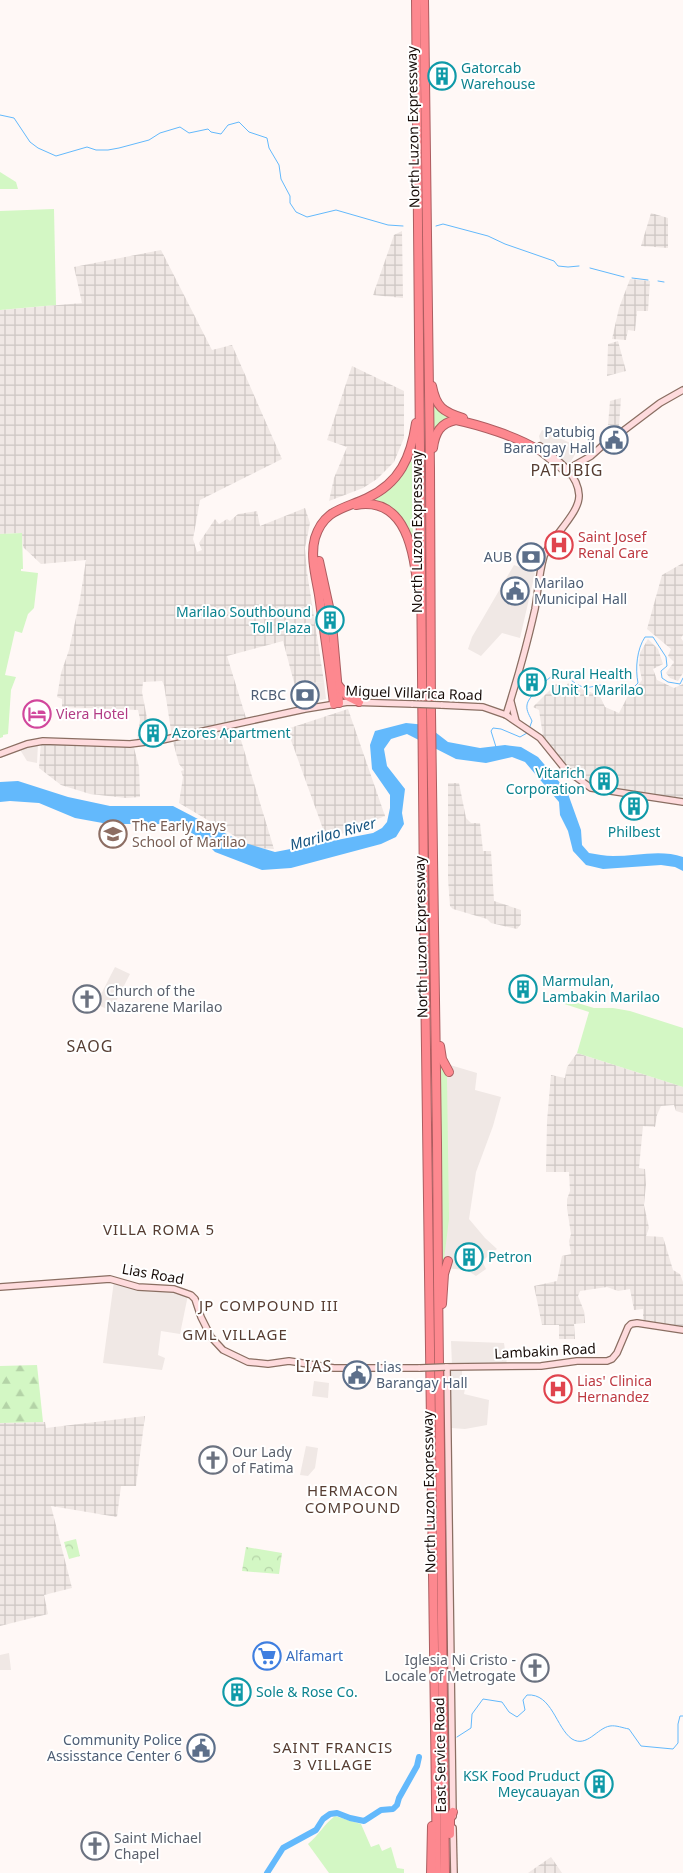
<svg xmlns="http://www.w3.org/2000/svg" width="683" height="1873" viewBox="0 0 683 1873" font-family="'Noto Sans',sans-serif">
  <defs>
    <pattern id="industrial-grid" width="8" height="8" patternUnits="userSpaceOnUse" patternTransform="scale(1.25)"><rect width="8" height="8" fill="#f0e8e5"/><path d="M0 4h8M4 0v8" fill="none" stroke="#cdc6c3"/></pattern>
    <pattern id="forest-firs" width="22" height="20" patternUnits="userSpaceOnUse" patternTransform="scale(1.25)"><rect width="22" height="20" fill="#d3f7c4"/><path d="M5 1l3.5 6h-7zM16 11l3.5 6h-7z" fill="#b4d3a7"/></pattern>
    <pattern id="park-crowns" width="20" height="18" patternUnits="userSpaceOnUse" patternTransform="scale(1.25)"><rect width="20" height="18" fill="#d3f7c4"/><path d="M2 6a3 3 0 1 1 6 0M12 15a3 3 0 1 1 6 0" fill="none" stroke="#b4d3a7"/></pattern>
  </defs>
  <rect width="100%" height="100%" fill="#fff8f6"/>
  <g fill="#f0e8e5">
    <path d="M542 430 592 453 587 457 577 451 570 463 565 465 541 444 539 436Z"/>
    <path d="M514 565 535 573 520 638 502 633 481 656 468 649 472 637Z"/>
    <path d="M324 682 326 699 312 702 308 683Z"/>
    <path d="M38 744 37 763 27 761 19 748Z"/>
    <path d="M115 967 130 974 111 1011 96 1004Z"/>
    <path d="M440 1062 477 1073 475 1090 501 1097 493 1126 476 1172 469 1219 485 1238 497 1249 482 1261 486 1269 476 1276 467 1270 443 1268Z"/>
    <path d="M114 1281 126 1284 140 1290 175 1291 188 1295 180 1334 161 1331 158 1355 165 1358 162 1370 103 1363Z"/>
    <path d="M451 1341 504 1343 507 1365 452 1366Z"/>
    <path d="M450 1370H462V1378H467L464 1394 489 1400 487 1425 465 1429 451 1428Z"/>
    <path d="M314 1381 329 1383 328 1398 312 1396Z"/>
    <path d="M306 1446 318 1448 315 1468 308 1476 300 1475Z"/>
    <path d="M9 1653 11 1670H0V1655Z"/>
  </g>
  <g fill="url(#industrial-grid)">
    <path d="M651 213 668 218V248L641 246Z"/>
    <path d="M402 231 403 298 373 295 394 235Z"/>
    <path d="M161 250 212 350 232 345 282 459 200 500 193 539 197 552 202 550 199 543 215 519 219 524 227 519 230 521 238 514 257 511 260 526 305 508 310 523 305 548 307 572 324 682 309 683 312 702 300 705 283 641 227 656 247 721 172 737 164 685 162 681 143 682 142 692 151 739 137 741 140 719 138 710 62 707V699L57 697 61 673 69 650 80 599 86 560 41 564 23 547 22 533 0 534V310L82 303 74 267Z"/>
    <path d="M630 279 650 281 648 311H637L635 331 628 330 626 340 612 339 619 308Z"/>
    <path d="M618 341 626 371 607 376 608 344Z"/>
    <path d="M352 366 404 391V438L394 462 377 479 363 488 329 501 334 478 347 447 327 440Z"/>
    <path d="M621 398 619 426 608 425 610 401Z"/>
    <path d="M683 563V635L681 638 683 641V673L678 681 670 678 666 673 674 662 668 656 671 649 647 629 662 575Z"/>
    <path d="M648 639 658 649 663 664 653 669 657 680 674 688 683 684V799L648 795 590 784 570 771 543 736 539 710 533 707 556 684 565 688 568 683 600 696 605 707 619 713 630 692 636 688 642 680 639 665 640 653Z"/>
    <path d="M348 709 385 816 327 840 287 729Z"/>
    <path d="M237 727 274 849 255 848 179 803 183 777 181 771 184 770 179 764 173 742Z"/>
    <path d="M41 742 133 744 139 767 140 797 126 798 90 794 61 785 39 768Z"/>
    <path d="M448 783H459L466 818 471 823H480L483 851H491L494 901 521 910V924L517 929 491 923 487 919 453 909 450 906 448 879Z"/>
    <path d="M577 1053 683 1087V1113L676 1111 674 1105 661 1106 657 1115 655 1127 643 1126 639 1168 645 1169 646 1184 644 1205 649 1228 646 1236 663 1237 673 1270 680 1274 683 1282V1328L643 1321V1309L634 1310 630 1289 618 1291 607 1287 580 1291 578 1296 584 1311 585 1323 574 1324 575 1339H559V1325H542L534 1286 557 1281 562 1256 571 1254 569 1241 571 1234 567 1208V1199L570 1191 569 1172H546L547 1121 551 1075 565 1078 567 1067Z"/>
    <path d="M145 1416 136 1486H121L117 1517 51 1506 72 1588 44 1595 48 1614 0 1626V1423L45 1422 46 1428Z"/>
    <path d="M551 1857 562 1873H528Z"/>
  </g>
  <g fill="#d3f7c4">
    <path d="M0 172 16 182 18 189H0Z"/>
    <path d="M54 209 56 305 0 310V211Z"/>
    <path d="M432 392 443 413 452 418 441 422 432 444Z"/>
    <path d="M410 461 412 462 413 547C404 518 401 508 369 503 387 494 403 481 410 461Z"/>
    <path d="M22 533 23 569H21V571L38 573 34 608 28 614 22 633 15 631 5 675 16 677 11 690 8 734 3 735V737L0 738V534Z"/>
    <path d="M551 995 594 1008H613L630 1011 683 1028V1087L577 1053 589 1012 549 999Z"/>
    <path d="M440 1062 442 1063 447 1076 449 1219 443 1268Z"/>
    <path d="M335 1816 361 1824 371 1847 379 1844 382 1851 391 1847 397 1868 404 1869V1873H329L308 1844C319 1835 324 1824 335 1816Z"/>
  </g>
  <path fill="url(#forest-firs)" d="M37 1365 43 1422 0 1423V1366Z"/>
  <g fill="url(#park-crowns)">
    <path d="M76 1539 80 1556 69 1559 64 1542Z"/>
    <path d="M246 1547 282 1553 279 1574 242 1571Z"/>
  </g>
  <path fill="#63b9fc" d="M406 723 426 725 448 742 480 748 505 745 521 747 538 757 567 791 581 830 582 845 589 853C597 854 605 856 613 856 636 856 661 849 683 857V871L675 867 661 865 603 869 586 865 573 851 568 831 560 815 559 802 525 762 512 757 486 763 456 759 407 734 391 739 384 749 387 766 405 789 402 813 404 824 396 837 381 844 291 868 262 870 215 852 203 840 182 827 167 824H108L75 818 39 803 10 801 0 802V782L18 781 68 797 110 806H173L242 842 275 852 373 833 382 828 387 822 390 808V795L372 769 370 745 375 731Z"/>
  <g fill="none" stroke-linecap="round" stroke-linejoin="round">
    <g stroke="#63b9fc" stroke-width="1">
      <path d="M0 115 14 118 30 142 38 148 56 156 87 147 96 150H108L119 148 149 140 160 133 180 127 189 133 208 129 211 132 221 134 228 125 239 122 249 132 267 138 269 148 279 165 281 179 290 196V203L296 212 307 217 336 210 388 225 403 226"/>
      <path d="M436 226 443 224 488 236 505 244 554 261 558 266 568 267 579 266"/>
      <path d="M590 268 624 277"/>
      <path d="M632 278 648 280"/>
      <path d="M658 281 664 282"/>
      <path d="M529 729 532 721C530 716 526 711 527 705 528 696 550 676 558 672H561L576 684 585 688 601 685 623 691 631 690 638 683C635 668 637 649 645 637H653L666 657 667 666 661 671 662 678 668 682 680 684 683 678"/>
      <path d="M496 747 491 731 493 728 501 729 520 737 527 733"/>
      <path d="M457 1737 471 1728 472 1714 483 1699 502 1702 509 1712 517 1717 525 1710 523 1700 527 1695C552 1693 556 1728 572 1739 587 1748 597 1728 610 1726 616 1725 623 1728 629 1729L641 1746 673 1749 678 1743V1724L680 1716H683"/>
    </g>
    <path stroke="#63b9fc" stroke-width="6" d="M267 1873 283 1848 316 1830 323 1819 330 1814 337 1813 350 1818 364 1821 381 1810 393 1809 397 1805 399 1798 417 1766 419 1757"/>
    <g stroke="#8a6e62" stroke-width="8">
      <g id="secondary">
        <path d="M538 450 568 474"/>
        <path d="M566 470 591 456 611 438 623 431 660 403 683 390"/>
        <path d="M511 702 516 721"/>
        <path d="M441 705 483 707 506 715 540 738 565 769 591 788 683 802"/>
        <path d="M506 715C517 680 527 645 535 609 538 591 539 573 544 556 552 536 580 513 579 495 578 473 555 458 540 446"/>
        <path d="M0 754 27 744 43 741 130 744 162 740 305 709 348 702 413 704"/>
        <path d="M0 1287 110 1279 138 1287 174 1289 191 1295 195 1299 201 1317 211 1337 223 1350 248 1362 268 1364 289 1361 334 1368H420"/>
        <path d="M445 1367 541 1366 577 1361H607L612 1359 617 1353 628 1327 631 1324 637 1323 683 1330"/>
        <path d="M447 1367 453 1816"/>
        <path d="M453 1828 454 1873"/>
      </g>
    </g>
    <g stroke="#ad5d60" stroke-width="10">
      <g id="motorway">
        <path d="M416 0 424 899 437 1873"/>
        <path d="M424 0 430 469 431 713 437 1143 438 1281 445 1873"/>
        <path d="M432 386C436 407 443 412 463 418"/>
        <path d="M433 448C435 433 440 423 456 420 480 425 518 437 538 450"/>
        <path d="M356 505C407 496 414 554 418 590"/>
        <path d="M319 561 331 616"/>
        <path d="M332 624 339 703"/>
        <path d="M338 685 347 696 359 702"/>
        <path d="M334 704C330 668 324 631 319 595 316 577 310 556 315 538 324 509 344 509 367 498 400 483 411 457 416 423"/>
        <path d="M440 1046 442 1059 449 1072"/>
        <path d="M442 1304 444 1274 448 1261"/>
        <path d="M450 1834V1819L453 1812"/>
        <path d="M431 1873 432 1826"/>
      </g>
    </g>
    <use href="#secondary" stroke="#fedbdd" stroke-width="5.5"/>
    <use href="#motorway" stroke="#fd888f" stroke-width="8"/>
    <g stroke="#8a6e62" stroke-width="8" stroke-linecap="butt">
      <g id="secondary-bridge">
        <path d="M413 704 441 705"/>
        <path d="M420 1368 445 1367"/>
      </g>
    </g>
    <use href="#secondary-bridge" stroke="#fedbdd" stroke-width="5.5"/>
  </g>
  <defs>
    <g id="building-ring" transform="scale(1.4375)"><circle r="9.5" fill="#fff" stroke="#0f9aa8" stroke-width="1.5"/><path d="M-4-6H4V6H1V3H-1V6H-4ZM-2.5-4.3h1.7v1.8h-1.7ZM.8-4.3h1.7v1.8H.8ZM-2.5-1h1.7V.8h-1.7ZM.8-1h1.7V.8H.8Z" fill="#0f9aa8"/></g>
    <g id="civic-ring" transform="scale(1.4375)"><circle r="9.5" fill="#fff" stroke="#5c6f8a" stroke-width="1.5"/><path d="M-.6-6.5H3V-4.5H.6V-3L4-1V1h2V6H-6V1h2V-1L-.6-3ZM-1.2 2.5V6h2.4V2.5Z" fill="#5c6f8a"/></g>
    <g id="hospital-ring" transform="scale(1.4375)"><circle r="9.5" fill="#fff" stroke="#e0444e" stroke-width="1.5"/><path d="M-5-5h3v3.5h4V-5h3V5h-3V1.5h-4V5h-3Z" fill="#e0444e"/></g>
    <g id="bank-ring" transform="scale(1.4375)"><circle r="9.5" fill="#fff" stroke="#5c6f8a" stroke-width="1.5"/><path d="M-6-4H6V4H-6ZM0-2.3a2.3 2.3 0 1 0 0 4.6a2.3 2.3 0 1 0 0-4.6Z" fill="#5c6f8a"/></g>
    <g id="hotel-ring" transform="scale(1.4375)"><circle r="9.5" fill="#fff" stroke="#d1479c" stroke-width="1.5"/><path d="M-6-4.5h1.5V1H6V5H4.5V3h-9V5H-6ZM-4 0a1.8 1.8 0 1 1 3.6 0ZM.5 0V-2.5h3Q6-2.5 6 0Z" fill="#d1479c"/></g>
    <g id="school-ring" transform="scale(1.4375)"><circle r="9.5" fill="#fff" stroke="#8d6e63" stroke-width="1.5"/><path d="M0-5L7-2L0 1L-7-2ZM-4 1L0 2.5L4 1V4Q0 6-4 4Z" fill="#8d6e63"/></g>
    <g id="church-ring" transform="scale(1.4375)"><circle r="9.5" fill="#fff" stroke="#6b7280" stroke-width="1.5"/><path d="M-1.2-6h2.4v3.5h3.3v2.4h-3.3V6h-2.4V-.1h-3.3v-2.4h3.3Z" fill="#6b7280"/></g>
    <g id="supermarket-ring" transform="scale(1.4375)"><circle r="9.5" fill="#fff" stroke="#3f7fe0" stroke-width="1.5"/><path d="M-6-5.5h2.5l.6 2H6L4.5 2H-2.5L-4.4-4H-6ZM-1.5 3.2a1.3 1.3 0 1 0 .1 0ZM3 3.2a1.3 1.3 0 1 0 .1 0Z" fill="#3f7fe0"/></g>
  </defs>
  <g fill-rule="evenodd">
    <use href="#building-ring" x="442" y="76"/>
    <use href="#civic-ring" x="614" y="440"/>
    <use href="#hospital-ring" x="559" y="545"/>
    <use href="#bank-ring" x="531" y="557"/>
    <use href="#civic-ring" x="515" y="591"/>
    <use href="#building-ring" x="330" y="620"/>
    <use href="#building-ring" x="532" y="682"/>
    <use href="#bank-ring" x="305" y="695"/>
    <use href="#hotel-ring" x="37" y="714"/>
    <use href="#building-ring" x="153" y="733"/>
    <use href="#building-ring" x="604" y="781"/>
    <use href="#building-ring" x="634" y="806"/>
    <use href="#school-ring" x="113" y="834"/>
    <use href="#building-ring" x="523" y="989"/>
    <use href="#church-ring" x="87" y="999"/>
    <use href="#building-ring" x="469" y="1257"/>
    <use href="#civic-ring" x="357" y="1375"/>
    <use href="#hospital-ring" x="558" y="1389"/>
    <use href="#church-ring" x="213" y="1460"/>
    <use href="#supermarket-ring" x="267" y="1656"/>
    <use href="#church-ring" x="535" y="1668"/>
    <use href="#building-ring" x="237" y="1692"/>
    <use href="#civic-ring" x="201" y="1748"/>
    <use href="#building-ring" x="599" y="1784"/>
    <use href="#church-ring" x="95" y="1846"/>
  </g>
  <g text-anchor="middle" stroke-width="4" stroke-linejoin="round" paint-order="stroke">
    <g font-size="14" fill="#0d838f" stroke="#fff" text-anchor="start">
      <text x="461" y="73">Gatorcab<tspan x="461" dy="16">Warehouse</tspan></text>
      <text x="311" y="617" text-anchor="end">Marilao Southbound<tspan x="311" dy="16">Toll Plaza</tspan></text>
      <text x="551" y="679">Rural Health<tspan x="551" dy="16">Unit 1 Marilao</tspan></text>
      <text x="172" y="738">Azores Apartment</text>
      <text x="585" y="778" text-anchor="end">Vitarich<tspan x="585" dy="16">Corporation</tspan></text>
      <text x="634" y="837" text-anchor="middle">Philbest</text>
      <text x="542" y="986">Marmulan,<tspan x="542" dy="16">Lambakin Marilao</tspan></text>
      <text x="488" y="1262">Petron</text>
      <text x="256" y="1697">Sole &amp; Rose Co.</text>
      <text x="580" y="1781" text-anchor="end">KSK Food Pruduct<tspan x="580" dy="16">Meycauayan</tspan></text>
    </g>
    <g font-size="14" fill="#180d09" stroke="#fff">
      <text transform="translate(413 127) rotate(-91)" y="5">North Luzon Expressway</text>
      <text transform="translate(417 532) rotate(-90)" y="5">North Luzon Expressway</text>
      <text transform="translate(414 693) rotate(2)" y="5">Miguel Villarica Road</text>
      <text transform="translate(421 937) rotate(-91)" y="5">North Luzon Expressway</text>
      <text transform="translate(153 1274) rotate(10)" y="5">Lias Road</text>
      <text transform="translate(545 1351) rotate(-3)" y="5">Lambakin Road</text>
      <text transform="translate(429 1492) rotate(-91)" y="5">North Luzon Expressway</text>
      <text transform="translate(440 1755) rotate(-91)" y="5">East Service Road</text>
    </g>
    <g font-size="14" fill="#4e5e75" stroke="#fff" text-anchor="end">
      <text x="595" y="437">Patubig<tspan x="595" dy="16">Barangay Hall</tspan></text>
      <text x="512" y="562">AUB</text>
      <text x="534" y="588" text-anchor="start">Marilao<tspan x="534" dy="16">Municipal Hall</tspan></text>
      <text x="286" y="700">RCBC</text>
      <text x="376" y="1372" text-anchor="start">Lias<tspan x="376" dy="16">Barangay Hall</tspan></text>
      <text x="182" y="1745">Community Police<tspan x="182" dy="16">Assisstance Center 6</tspan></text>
    </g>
    <g font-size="14" fill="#be3a42" stroke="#fff" text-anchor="start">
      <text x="578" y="542">Saint Josef<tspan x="578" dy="16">Renal Care</tspan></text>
      <text x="577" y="1386">Lias' Clinica<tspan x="577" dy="16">Hernandez</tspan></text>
    </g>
    <g font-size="14" fill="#b23c85" stroke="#fff" text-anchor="start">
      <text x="56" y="719">Viera Hotel</text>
    </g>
    <g font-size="14" fill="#785e54" stroke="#fff" text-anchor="start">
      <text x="132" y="831">The Early Rays<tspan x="132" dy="16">School of Marilao</tspan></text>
    </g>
    <g font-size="14" fill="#5b616d" stroke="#fff" text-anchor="start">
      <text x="106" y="996">Church of the<tspan x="106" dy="16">Nazarene Marilao</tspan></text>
      <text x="232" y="1457">Our Lady<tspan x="232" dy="16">of Fatima</tspan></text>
      <text x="516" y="1665" text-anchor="end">Iglesia Ni Cristo -<tspan x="516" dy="16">Locale of Metrogate</tspan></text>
      <text x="114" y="1843">Saint Michael<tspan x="114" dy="16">Chapel</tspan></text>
    </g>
    <g font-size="14" fill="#366cbe" stroke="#fff" text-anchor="start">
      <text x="286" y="1661">Alfamart</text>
    </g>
    <g font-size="15" font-style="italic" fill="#185682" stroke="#fff">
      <text transform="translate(333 834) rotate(-15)" y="5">Marilao River</text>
    </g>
    <g font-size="15" letter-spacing="1" fill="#563d32" stroke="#fff">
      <text x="159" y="1235">VILLA ROMA 5</text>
      <text x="269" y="1311">JP COMPOUND III</text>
      <text x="235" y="1340">GML VILLAGE</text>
      <text x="353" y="1496">HERMACON<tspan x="353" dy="17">COMPOUND</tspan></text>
      <text x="333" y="1753">SAINT FRANCIS<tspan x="333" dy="17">3 VILLAGE</tspan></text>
    </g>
    <g font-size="16" letter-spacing="1" fill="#563d32" stroke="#fff">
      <text x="567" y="476">PATUBIG</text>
      <text x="90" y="1052">SAOG</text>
      <text x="314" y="1372">LIAS</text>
    </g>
  </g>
</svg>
